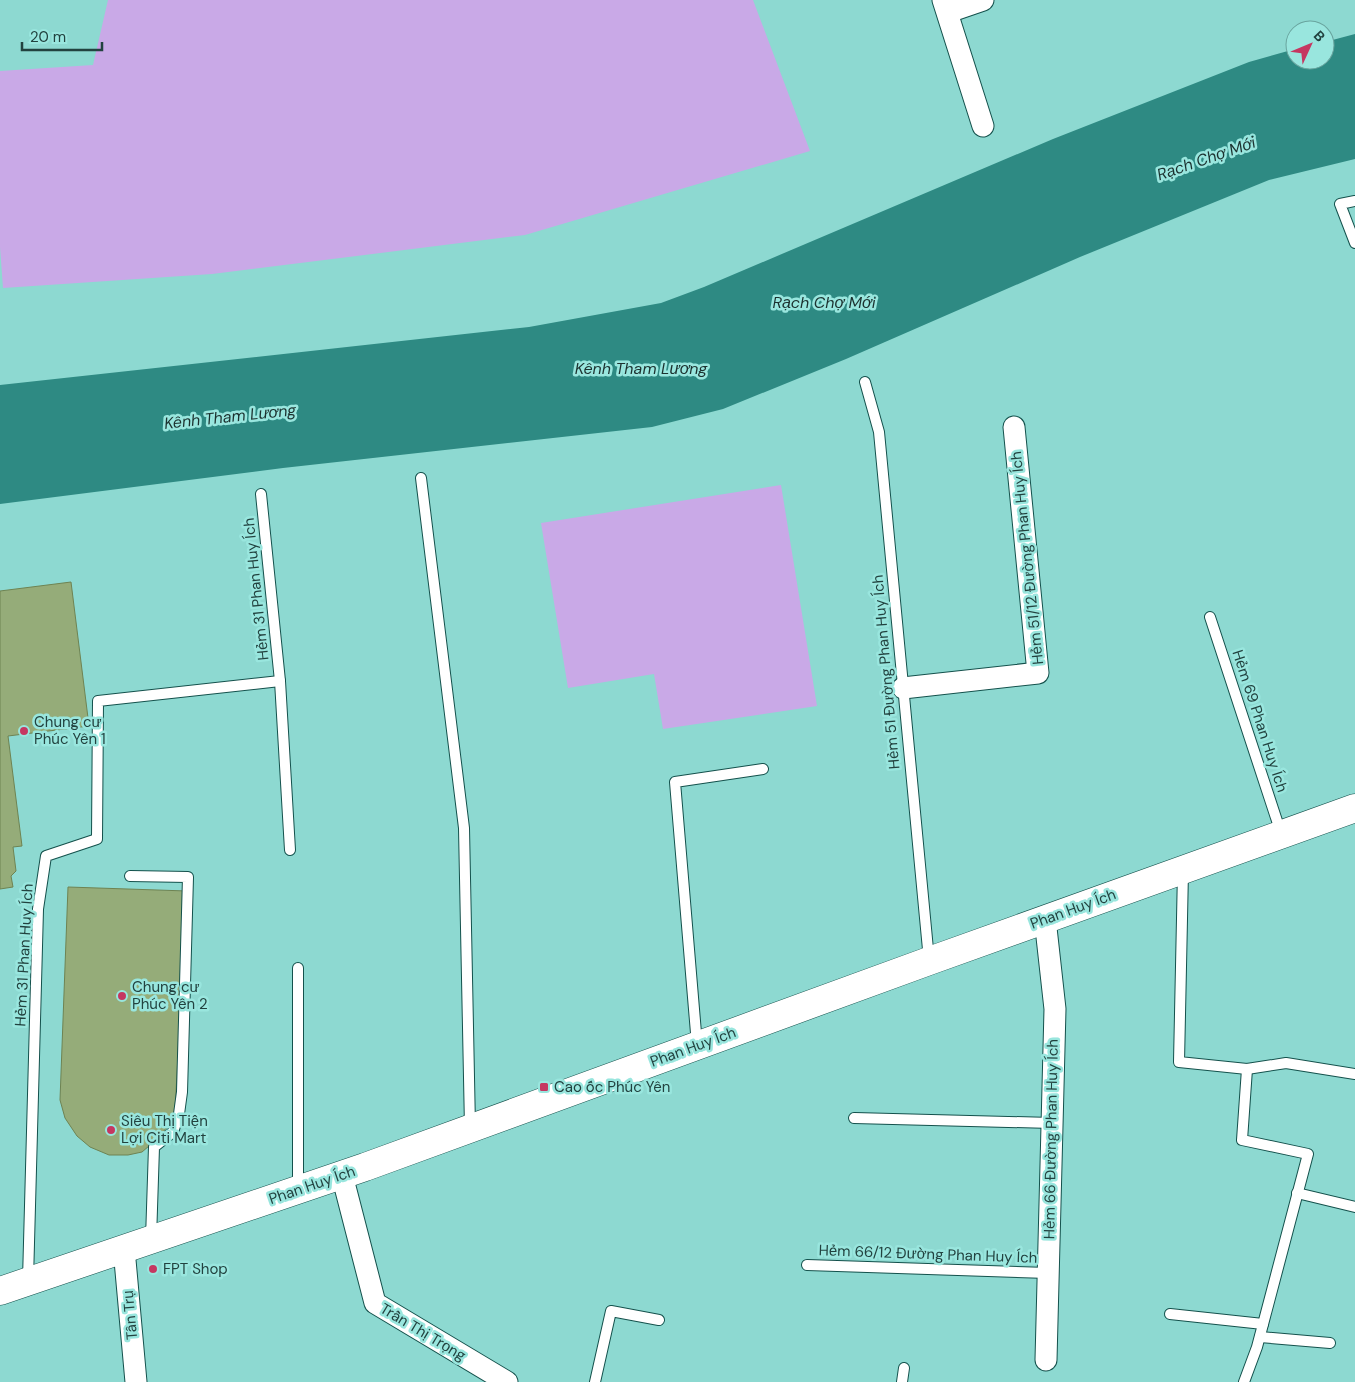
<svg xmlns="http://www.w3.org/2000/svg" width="1355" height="1382" viewBox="0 0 1355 1382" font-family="'DM Sans',sans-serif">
  <rect width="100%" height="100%" fill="#8dd9d1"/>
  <g fill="#c9a9e7">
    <path d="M108 0H753L810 151 525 235 212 274 3 288 0 247V71L93 65Z"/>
    <path d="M781 485 817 706 663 729 654 674 568 688 541 523Z"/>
  </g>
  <path fill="#2e8a83" d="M1355 34V159L1269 180 1080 257 846 359 723 409 652 427 283 468 0 504V385L529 327 661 303 704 287 1053 139 1249 62 1295 49V60H1325V42Z"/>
  <g fill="#95ac79" stroke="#6e8352">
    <path d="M71 582 89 726 8 736 22 846 13 847 16 871 11 876 13 887 0 889V591Z"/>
    <path d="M68 887 187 891 175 1110 169 1125 156 1140 142 1152 128 1155H109L90 1147 77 1136 65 1118 60 1100Z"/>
  </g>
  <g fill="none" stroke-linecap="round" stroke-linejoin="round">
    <g stroke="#14514c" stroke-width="12">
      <g id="service">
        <path d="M1355 201 1340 204 1355 243"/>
        <path d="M865 382 879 432 929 960"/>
        <path d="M421 478 464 828 470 1127"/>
        <path d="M261 494 280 681 290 850"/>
        <path d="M1210 617 1281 833"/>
        <path d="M1183 871 1179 1062 1247 1069 1286 1063 1355 1074"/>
        <path d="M130 876 188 877 182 1092 179 1114 173 1132 154 1147 151 1239"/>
        <path d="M298 968V1189"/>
        <path d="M697 1045 675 782 763 769"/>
        <path d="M854 1118 1052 1123"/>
        <path d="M1297 1193 1355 1207"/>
        <path d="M807 1265 1048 1273"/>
        <path d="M28 1280 38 909 46 856 97 839 98 701 280 681"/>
        <path d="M1170 1314 1263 1324"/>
        <path d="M1260 1337 1330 1343"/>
        <path d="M595 1382 611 1311 659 1320"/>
        <path d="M902 1382 904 1368"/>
        <path d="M1244 1382 1257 1347 1308 1154 1242 1140 1247 1069"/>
      </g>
    </g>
    <g stroke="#14514c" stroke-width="23">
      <g id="minor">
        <path d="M943 0 983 126"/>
        <path d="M948 12 983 0"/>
        <path d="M903 688 1038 673 1014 427"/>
        <path d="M1045 919 1055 1009 1046 1360"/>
        <path d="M342 1175 375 1303 507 1382"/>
        <path d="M124 1249 136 1382"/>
      </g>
    </g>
    <g stroke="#14514c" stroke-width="29">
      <path id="secondary" d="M0 1291 365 1167 929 961 1355 808"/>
    </g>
    <use href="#service" stroke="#fff" stroke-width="10"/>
    <use href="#minor" stroke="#fff" stroke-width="21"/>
    <use href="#secondary" stroke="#fff" stroke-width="28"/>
  </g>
  <g fill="#c53761" stroke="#99e6de" stroke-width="2">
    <circle cx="24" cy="731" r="5"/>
    <circle cx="122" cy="996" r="5"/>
    <rect x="539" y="1082" width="10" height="10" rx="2.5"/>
    <circle cx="111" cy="1130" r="5"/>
    <circle cx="153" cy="1269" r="5"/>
  </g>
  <g text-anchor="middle" stroke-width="5" stroke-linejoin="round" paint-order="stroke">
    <g font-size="15" fill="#22423f" stroke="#99e6de">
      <text transform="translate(1027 558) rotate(-96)" y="5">Hẻm 51/12 Đường Phan Huy Ích</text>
      <text transform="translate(256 589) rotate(-96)" y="5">Hẻm 31 Phan Huy Ích</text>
      <text transform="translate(886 672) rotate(-95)" y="5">Hẻm 51 Đường Phan Huy Ích</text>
      <text transform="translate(1260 721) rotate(72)" y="5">Hẻm 69 Phan Huy Ích</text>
      <text transform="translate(1073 909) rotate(-20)" y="5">Phan Huy Ích</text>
      <text transform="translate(24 955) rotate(-87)" y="5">Hẻm 31 Phan Huy Ích</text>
      <text transform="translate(693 1047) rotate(-20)" y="5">Phan Huy Ích</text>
      <text transform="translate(1051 1139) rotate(-89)" y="5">Hẻm 66 Đường Phan Huy Ích</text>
      <text transform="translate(312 1185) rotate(-19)" y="5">Phan Huy Ích</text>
      <text transform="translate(928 1254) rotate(2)" y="5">Hẻm 66/12 Đường Phan Huy Ích</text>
      <text transform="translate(130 1315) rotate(-95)" y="5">Tân Trụ</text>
      <text transform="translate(423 1332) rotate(31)" y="5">Trần Thị Trọng</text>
    </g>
    <g font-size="15" fill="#22423f" stroke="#99e6de" text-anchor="start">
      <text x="34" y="727">Chung cư<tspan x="34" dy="17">Phúc Yên 1</tspan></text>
      <text x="132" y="992">Chung cư<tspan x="132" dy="17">Phúc Yên 2</tspan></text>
      <text x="554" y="1092">Cao ốc Phúc Yên</text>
      <text x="121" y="1126">Siêu Thị Tiện<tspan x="121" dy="17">Lợi Citi Mart</tspan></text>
      <text x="163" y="1274">FPT Shop</text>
    </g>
    <g font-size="16" font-style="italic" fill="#1c312f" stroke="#99e6de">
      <text transform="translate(1206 158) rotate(-19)" y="6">Rạch Chợ Mới</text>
      <text x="824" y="308">Rạch Chợ Mới</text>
      <text x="641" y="374">Kênh Tham Lương</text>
      <text transform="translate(230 416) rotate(-6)" y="6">Kênh Tham Lương</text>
    </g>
  </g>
  <g transform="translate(1310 45) rotate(46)"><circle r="24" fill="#99e6de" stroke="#69a49e"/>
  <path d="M0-4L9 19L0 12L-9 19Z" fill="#c53761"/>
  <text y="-8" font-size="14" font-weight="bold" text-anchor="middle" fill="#22423f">B</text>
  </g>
  <path d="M22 42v8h80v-8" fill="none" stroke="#22423f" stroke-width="2.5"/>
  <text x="30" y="42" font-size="15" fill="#22423f" stroke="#99e6de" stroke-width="4" paint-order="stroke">20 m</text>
</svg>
